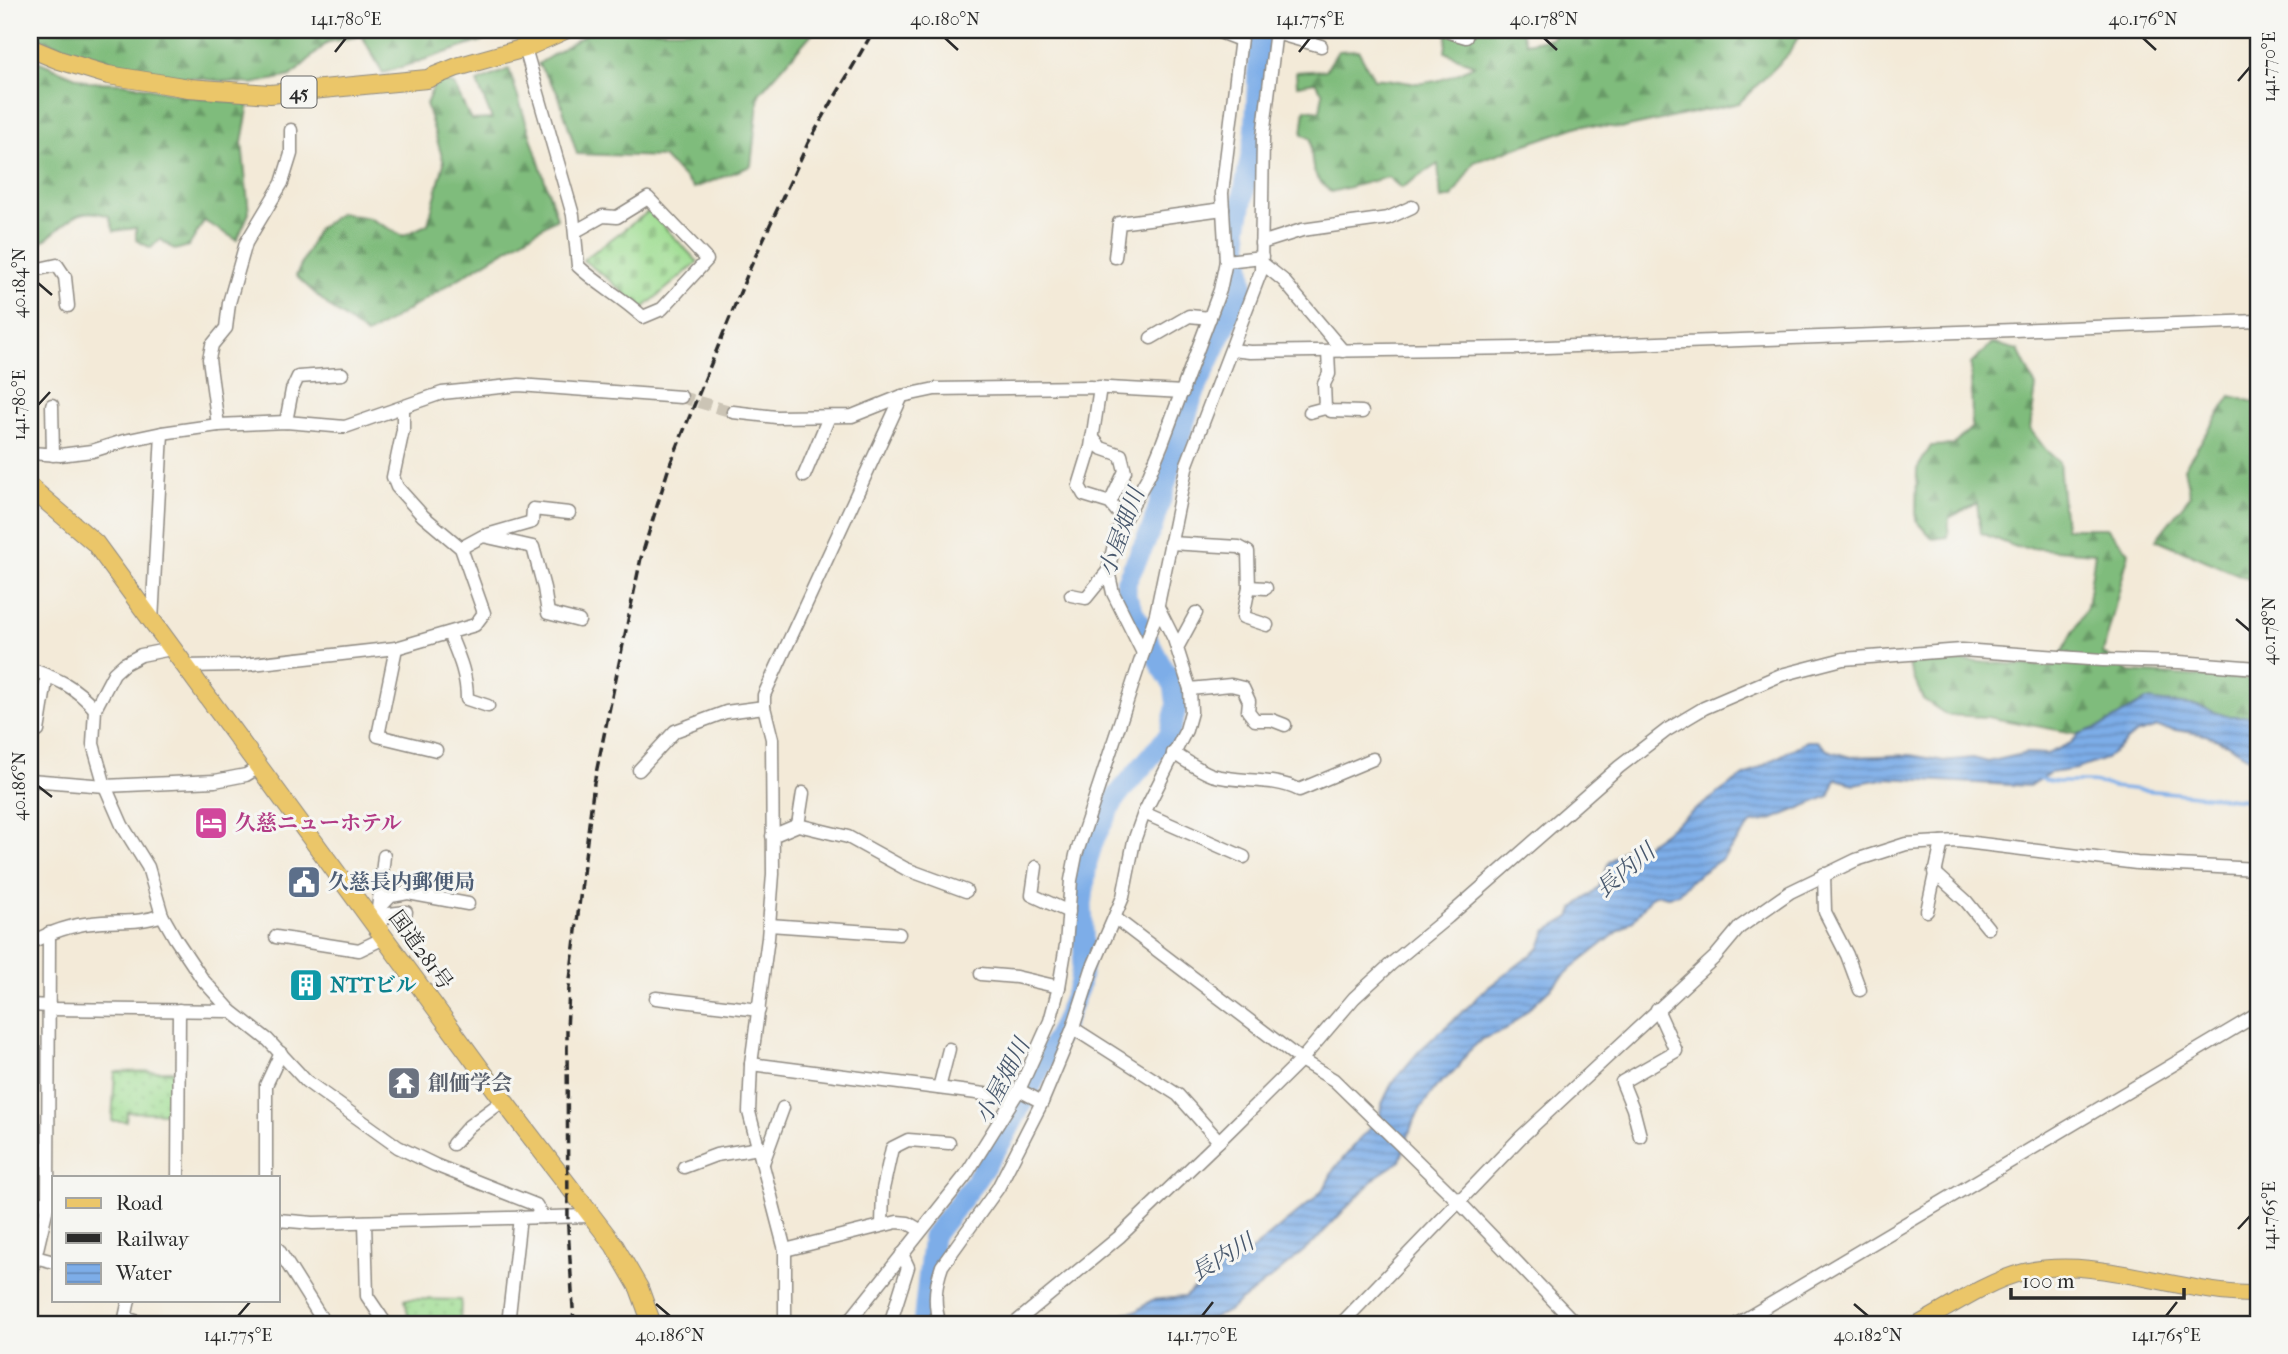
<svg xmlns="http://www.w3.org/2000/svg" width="2288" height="1354" viewBox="0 0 2288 1354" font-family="'IM FELL French Canon','Noto Serif JP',serif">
  <defs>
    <pattern id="forest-firs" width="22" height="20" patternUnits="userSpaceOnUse" patternTransform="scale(1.75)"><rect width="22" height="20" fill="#7fbc7c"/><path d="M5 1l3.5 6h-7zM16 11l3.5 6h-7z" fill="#689966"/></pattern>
    <pattern id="cemetery-stones" width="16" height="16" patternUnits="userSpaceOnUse" patternTransform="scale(1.75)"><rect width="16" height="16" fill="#9fdd92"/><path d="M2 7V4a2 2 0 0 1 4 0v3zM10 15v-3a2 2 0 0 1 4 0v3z" fill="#89be7e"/></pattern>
    <pattern id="park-dots" width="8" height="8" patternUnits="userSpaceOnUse" patternTransform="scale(1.75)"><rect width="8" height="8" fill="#9fdd92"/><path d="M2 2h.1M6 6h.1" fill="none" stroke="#89be7e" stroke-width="1.8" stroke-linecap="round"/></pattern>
    <pattern id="water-rules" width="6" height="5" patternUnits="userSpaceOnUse" patternTransform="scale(1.75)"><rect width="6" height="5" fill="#7dade8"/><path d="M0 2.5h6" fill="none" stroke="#678dbc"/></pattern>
  </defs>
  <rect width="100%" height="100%" fill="#f6f6f2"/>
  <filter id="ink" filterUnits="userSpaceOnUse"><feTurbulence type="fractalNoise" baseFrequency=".0143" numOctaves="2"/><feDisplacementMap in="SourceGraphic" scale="14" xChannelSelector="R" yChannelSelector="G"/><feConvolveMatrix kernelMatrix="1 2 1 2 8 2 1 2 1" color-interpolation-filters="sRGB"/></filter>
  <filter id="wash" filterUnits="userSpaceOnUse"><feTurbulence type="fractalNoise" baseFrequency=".00686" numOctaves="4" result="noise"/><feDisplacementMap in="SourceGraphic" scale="28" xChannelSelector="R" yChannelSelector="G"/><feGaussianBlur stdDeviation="1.57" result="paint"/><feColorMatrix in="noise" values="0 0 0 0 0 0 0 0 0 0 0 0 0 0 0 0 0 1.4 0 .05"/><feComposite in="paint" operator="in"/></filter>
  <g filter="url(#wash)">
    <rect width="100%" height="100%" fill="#f3ead8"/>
    <g fill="url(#forest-firs)" stroke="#557454" stroke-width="2">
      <path d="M30 30H516L383 73 362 36 328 42 291 76 251 84 155 74 61 47 30 34Z"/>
      <path d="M593 30H815L759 94 751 166 694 188 663 157 577 154 558 93 538 64Z"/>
      <path d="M1448 30H1521L1526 43 1552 38 1557 30H1802L1788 55 1739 103 1624 128 1582 125 1474 162 1452 197 1441 199 1438 164 1401 188 1388 177 1331 192C1309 174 1312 165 1311 139L1302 134 1305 109 1320 111 1323 93 1315 82 1297 85 1296 72 1326 70 1338 51 1358 50 1374 79C1387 77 1398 82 1412 83 1435 84 1454 77 1474 65L1445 52Z"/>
      <path d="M30 58 88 82 124 83 188 96 249 104 242 142 249 213 237 240 204 221 189 246 175 250 160 239 151 248 136 240V228L114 231 109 216C76 204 68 224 42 242L30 237Z"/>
      <path d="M509 69 557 218 367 335 331 308 296 276 317 230 340 213 369 218 403 236 428 224 444 163 426 104 437 78 454 85 471 120 492 119 477 82Z"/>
      <path d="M1992 343 2018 350 2036 387 2030 429 2046 450 2059 462 2065 528H2107L2129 552 2103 653 2130 672 2258 680V699L2252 716H2226L2198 706 2146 700 2104 725 2079 734 1987 717 1947 715 1923 699 1908 664 1948 660 2054 667 2087 607 2095 553 2016 547 1981 533 1977 503 1949 518 1948 537 1933 539 1916 520 1917 469 1931 446 1953 445 1972 427 1971 364Z"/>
      <path d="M2231 396 2258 403V583L2156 539 2190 496 2184 468Z"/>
    </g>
    <path fill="url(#cemetery-stones)" stroke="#65845e" stroke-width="2" d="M649 211 698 262 642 309 611 281 583 260Z"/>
    <g fill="url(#park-dots)" stroke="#65845e" stroke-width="2">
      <path d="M173 1071V1113L127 1112 126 1121H112L115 1072Z"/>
      <path d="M405 1299 461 1300 460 1324H415L408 1315Z"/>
    </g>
    <path fill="url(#water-rules)" stroke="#546c8a" stroke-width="2" d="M2146 700 2198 706 2226 716H2258V763L2227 744 2206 735 2157 727 2135 734 2105 759 2077 769 2050 773 2029 786 1887 778 1854 784 1836 779 1829 796 1771 820 1752 823 1723 858 1691 880 1678 894 1667 896 1659 894 1652 896 1634 919 1572 968 1506 1030 1482 1039 1468 1052 1458 1068 1436 1087 1421 1108 1412 1125 1400 1161 1377 1176 1311 1245 1271 1278 1228 1311 1201 1324H1105L1124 1313 1137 1311 1152 1300 1184 1297 1223 1266 1245 1256 1316 1197 1325 1187 1334 1169 1380 1116 1381 1106 1392 1083 1420 1050 1471 1004 1481 993 1540 948 1546 931 1570 917 1574 908 1599 887 1609 862 1623 850 1635 844 1646 845 1734 782 1807 741H1817L1827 750 1850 757 1910 755 1944 761 1973 758 1988 762 2027 753 2047 754 2071 743 2079 734 2104 725Z"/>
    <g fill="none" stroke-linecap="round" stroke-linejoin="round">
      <path stroke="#7dade8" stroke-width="3.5" d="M2036 777C2060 788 2087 776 2112 787L2258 801"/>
      <path stroke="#7dade8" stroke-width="21" d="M923 1324 933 1236 973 1184 1003 1139 1063 1025 1079 986 1084 955 1082 905 1087 862 1094 839 1116 797 1169 735 1177 706 1174 685 1162 667 1126 597V582L1152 528 1192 398 1243 287 1237 228 1255 135 1260 30"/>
    </g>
  </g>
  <g filter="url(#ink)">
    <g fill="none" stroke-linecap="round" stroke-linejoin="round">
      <path stroke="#cbc4b5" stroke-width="12" stroke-dasharray="12 6" stroke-linecap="butt" d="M681 397 733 412"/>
      <g stroke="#8f8a82" stroke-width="15">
        <g id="minor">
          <path d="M1214 30 1240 40"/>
          <path d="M1442 30 1466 37"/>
          <path d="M1276 33 1321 46"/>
          <path d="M525 48 573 215 578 266C598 285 622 297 643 317L662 309 707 260 648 198 617 217 603 216 576 231"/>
          <path d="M1261 243 1302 230 1388 218 1412 207"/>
          <path d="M1115 257 1119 223 1223 209"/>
          <path d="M1226 261 1262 257"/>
          <path d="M1262 263 1283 280 1343 351"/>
          <path d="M30 271 57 265 65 277 68 306"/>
          <path d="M1151 338 1189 316 1210 318"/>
          <path d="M1232 350 1250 352 1520 348 2258 321"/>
          <path d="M1100 387 1091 447 1079 486 1084 495 1110 503 1124 520"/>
          <path d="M52 405 53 455"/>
          <path d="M1325 408 1331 411 1362 412"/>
          <path d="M733 412 776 417 852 416 902 396 935 389 1090 387 1183 392"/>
          <path d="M1310 412 1325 408 1324 384 1329 374 1328 351"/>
          <path d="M286 422 292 390 298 377 342 374"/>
          <path d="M218 425 209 359 212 345 226 328 229 303 246 243 282 183 291 154V130"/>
          <path d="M1092 437 1101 448 1121 455 1125 471 1110 503"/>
          <path d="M30 453 60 455 92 451 124 441 162 433 218 425 286 422 345 427 442 393 519 385 681 397"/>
          <path d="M804 476 829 417"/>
          <path d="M487 535 532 522 533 509 569 513"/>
          <path d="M1170 543 1239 547 1248 552 1249 587 1243 617 1267 625"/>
          <path d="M461 548 483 536 533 547 544 588 548 613 579 621"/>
          <path d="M1249 587 1266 588"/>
          <path d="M1071 595 1086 598 1108 571"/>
          <path d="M152 622 162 433"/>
          <path d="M449 633C458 655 467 674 467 699L488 706"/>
          <path d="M396 648 378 736 436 750"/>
          <path d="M1177 648 1196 613"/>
          <path d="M171 649 141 655 124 664 114 673 95 709 93 744 105 786 122 825 148 867 162 915 175 938 203 980 231 1011 268 1040 306 1081 398 1147 435 1165 536 1205 543 1217"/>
          <path d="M1143 653 1113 593 1108 571 1117 532 1149 475 1162 444 1220 290 1226 261 1222 193 1242 30"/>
          <path d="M184 666 243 665 396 648 475 625 484 613 461 548 423 516 397 487 393 477 403 430V408"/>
          <path d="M30 669C58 679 75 686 95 709"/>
          <path d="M1190 689 1231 685 1243 688 1249 701 1248 711 1255 720H1272L1285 725"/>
          <path d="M38 731 47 675"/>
          <path d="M1173 753C1185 760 1199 770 1212 775 1239 783 1275 777 1299 790L1373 759"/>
          <path d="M639 770 675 731 726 712 764 707"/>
          <path d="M30 780 105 786 215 781 246 775 259 767"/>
          <path d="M1144 813 1244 857"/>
          <path d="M798 825 803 793"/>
          <path d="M772 836 798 825 848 837 906 869 966 891"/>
          <path d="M1036 867 1032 895 1069 912"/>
          <path d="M1934 872 1966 901 1988 928"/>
          <path d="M1824 874 1825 912 1847 955 1860 990"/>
          <path d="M378 909 384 856"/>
          <path d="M378 910 391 896 408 893 468 904"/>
          <path d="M1927 911 1942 842"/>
          <path d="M1115 918 1301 1060 1334 1080 1460 1203 1576 1324"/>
          <path d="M769 925 899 934"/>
          <path d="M376 927 389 914 406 912"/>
          <path d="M276 937 359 950 384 938"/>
          <path d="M30 943C49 933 70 925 92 923 117 920 139 924 162 915"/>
          <path d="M981 974 1016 977 1059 987"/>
          <path d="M656 998 759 1010"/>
          <path d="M30 1005 49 1006"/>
          <path d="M49 1009 231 1011"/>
          <path d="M1073 1028 1178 1095 1219 1141"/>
          <path d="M751 1064 1000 1096"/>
          <path d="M939 1088 949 1049"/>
          <path d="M1019 1090 1042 1102"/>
          <path d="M1640 1136 1633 1109 1622 1082 1676 1051 1657 1009"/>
          <path d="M453 1144 469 1126 504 1100"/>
          <path d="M763 1163 783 1108"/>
          <path d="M684 1167 716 1155 759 1148"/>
          <path d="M178 1177 179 1010"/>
          <path d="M266 1177V1085L281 1053"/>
          <path d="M30 1202 54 1203"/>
          <path d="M278 1220 313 1223 591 1216"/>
          <path d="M365 1222 367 1296 386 1324"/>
          <path d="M882 1225 883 1189 892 1148 908 1140 949 1143"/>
          <path d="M278 1249 325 1324"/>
          <path d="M785 1250 897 1222 908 1223 920 1230"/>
          <path d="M35 1257 54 1262"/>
          <path d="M30 1279 48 1203 49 933"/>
          <path d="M129 1300 125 1318 145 1324"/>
          <path d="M508 1324 520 1217"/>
          <path d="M785 1324V1250L749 1112 751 1064 768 938 773 874 772 739 764 707V695L902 396"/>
          <path d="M847 1324 965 1176 1019 1090 1050 1021 1059 987 1066 945 1071 880 1076 855 1156 614 1187 464 1261 271 1263 137 1276 30"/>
          <path d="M890 1324 908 1267 902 1254"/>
          <path d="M940 1324C933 1304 935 1286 942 1266L998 1188 1042 1102 1073 1028 1092 969 1123 897 1134 841 1144 813 1186 730 1191 712 1190 689 1174 639 1158 607"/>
          <path d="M1014 1324 1119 1237 1219 1141 1301 1060 1354 998 1391 964 1448 917 1619 767 1667 730 1704 708 1781 675 1843 659 1962 650 2103 660 2179 662 2258 668"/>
          <path d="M1341 1324 1521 1137 1715 957 1740 927 1790 892 1856 860 1906 844 1957 841 2137 863 2258 869"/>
          <path d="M1737 1324 2258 1014"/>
        </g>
      </g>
      <g stroke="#8f8a82" stroke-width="18">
        <path id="major" d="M1919 1324C1952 1306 1987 1281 2024 1272 2098 1254 2183 1296 2258 1294"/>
      </g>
      <g stroke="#8f8a82" stroke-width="20">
        <g id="highway">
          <path d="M30 48 59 60 108 75 189 88 270 94 427 79 457 67 525 48 565 30"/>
          <path d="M30 487 95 543 509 1108 614 1245 639 1288 652 1324"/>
        </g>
      </g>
      <use href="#minor" stroke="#fff" stroke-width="12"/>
      <use href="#major" stroke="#ebc669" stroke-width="16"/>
      <use href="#highway" stroke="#ebc669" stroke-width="18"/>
      <path stroke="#2b2b2b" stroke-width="3.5" stroke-dasharray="10 5" stroke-linecap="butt" d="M574 1324 568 1228 567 1031 569 988 594 783 641 558 669 467 750 268 808 143 874 30"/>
    </g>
  </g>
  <path fill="none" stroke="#2b2b2b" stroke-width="2.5" d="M945 38 958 50M1544 38 1557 50M2143 38 2156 50M335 52 346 38M1299 52 1310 38M2238 81 2250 67M38 283 52 295M38 405 50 392M2236 619 2250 631M38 786 52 797M2238 1229 2250 1216M656 1304 670 1316M1854 1304 1868 1316M238 1316 250 1302M1202 1316 1213 1302M2166 1316 2177 1302"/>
  <defs>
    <g id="hotel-square" transform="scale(1.75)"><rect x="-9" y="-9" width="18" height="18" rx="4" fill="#d1479c" stroke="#f6f6f2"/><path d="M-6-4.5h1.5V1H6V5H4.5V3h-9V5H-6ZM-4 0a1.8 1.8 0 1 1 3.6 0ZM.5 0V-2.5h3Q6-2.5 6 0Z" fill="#fff"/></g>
    <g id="civic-square" transform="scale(1.75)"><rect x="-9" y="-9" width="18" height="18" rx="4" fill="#5c6f8a" stroke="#f6f6f2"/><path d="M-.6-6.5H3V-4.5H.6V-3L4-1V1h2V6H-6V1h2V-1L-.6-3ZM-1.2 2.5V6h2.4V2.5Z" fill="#fff"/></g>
    <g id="building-square" transform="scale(1.75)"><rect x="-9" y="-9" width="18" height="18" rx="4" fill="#0f9aa8" stroke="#f6f6f2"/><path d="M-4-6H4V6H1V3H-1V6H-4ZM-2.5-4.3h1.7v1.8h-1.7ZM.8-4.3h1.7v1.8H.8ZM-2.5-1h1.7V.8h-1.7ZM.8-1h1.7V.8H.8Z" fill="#fff"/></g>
    <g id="temple-square" transform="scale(1.75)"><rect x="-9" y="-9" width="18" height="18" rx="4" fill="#6b7280" stroke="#f6f6f2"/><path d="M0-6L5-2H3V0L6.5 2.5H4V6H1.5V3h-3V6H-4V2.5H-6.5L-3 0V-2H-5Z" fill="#fff"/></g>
  </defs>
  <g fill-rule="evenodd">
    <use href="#hotel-square" x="211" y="823"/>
    <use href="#civic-square" x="304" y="882"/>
    <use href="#building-square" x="306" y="985"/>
    <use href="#temple-square" x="404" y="1083"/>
  </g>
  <g text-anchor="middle" stroke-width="6" stroke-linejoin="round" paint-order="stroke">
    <rect fill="#f6f6f2" stroke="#686867" stroke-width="2" x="281.5" y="76.5" width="35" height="31" rx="5"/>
    <g font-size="19" font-weight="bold" fill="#2b2b2b">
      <text x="299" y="99">45</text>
    </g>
    <g font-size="21" font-weight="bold" fill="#b23c85" stroke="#f6f6f2" text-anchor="start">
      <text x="235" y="830">久慈ニューホテル</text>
    </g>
    <g font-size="21" font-weight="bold" fill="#4e5e75" stroke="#f6f6f2" text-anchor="start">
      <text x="328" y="889">久慈長内郵便局</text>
    </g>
    <g font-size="21" fill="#2b2b2b" stroke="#f6f6f2">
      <text transform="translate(421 950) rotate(54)" y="7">国道281号</text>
    </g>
    <g font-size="21" font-weight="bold" fill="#0d838f" stroke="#f6f6f2" text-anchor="start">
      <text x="330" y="992">NTTビル</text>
    </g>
    <g font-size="21" font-weight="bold" fill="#5b616d" stroke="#f6f6f2" text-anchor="start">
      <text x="428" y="1090">創価学会</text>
    </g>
    <g font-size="23" font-style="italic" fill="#48586d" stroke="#f6f6f2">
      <text transform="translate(1121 532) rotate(-70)" y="8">小屋畑川</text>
      <text transform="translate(1625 870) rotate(-40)" y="8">長内川</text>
      <text transform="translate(1002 1081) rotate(-63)" y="8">小屋畑川</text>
      <text transform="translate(1222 1257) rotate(-31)" y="8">長内川</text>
    </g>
  </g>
  <rect width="2288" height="1354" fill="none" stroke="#f6f6f2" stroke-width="77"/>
  <rect x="52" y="1176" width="228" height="126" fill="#f6f6f2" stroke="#a5a5a2" stroke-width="2"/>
  <rect x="66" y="1198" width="35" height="10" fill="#ebc669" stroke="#a5a5a2" stroke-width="2"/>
  <text x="116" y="1210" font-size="21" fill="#2b2b2b">Road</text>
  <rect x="66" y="1233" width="35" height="10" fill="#2b2b2b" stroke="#a5a5a2" stroke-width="2"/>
  <text x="116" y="1246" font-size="21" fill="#2b2b2b">Railway</text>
  <rect x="66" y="1263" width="35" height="21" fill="url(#water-rules)" stroke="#a5a5a2" stroke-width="2"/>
  <text x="116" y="1280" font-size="21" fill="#2b2b2b">Water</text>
  <path d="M2011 1288v10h173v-10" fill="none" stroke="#2b2b2b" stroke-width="3.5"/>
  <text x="2022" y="1288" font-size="21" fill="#2b2b2b" stroke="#f6f6f2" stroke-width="5" paint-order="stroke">100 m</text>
  <rect x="38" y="38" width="2212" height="1278" fill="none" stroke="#2b2b2b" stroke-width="2.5"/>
  <g font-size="18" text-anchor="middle" fill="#2b2b2b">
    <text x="346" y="25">141.780°E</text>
    <text x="945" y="25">40.180°N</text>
    <text x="1310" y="25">141.775°E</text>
    <text x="1544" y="25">40.178°N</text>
    <text x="2143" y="25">40.176°N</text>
    <text transform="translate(2269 67) rotate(-90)" y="6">141.770°E</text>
    <text transform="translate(19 283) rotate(-90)" y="6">40.184°N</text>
    <text transform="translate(19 405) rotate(-90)" y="6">141.780°E</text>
    <text transform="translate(2269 631) rotate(-90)" y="6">40.178°N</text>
    <text transform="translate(19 786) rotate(-90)" y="6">40.186°N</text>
    <text transform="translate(2269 1216) rotate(-90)" y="6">141.765°E</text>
    <text x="238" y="1341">141.775°E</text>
    <text x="670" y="1341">40.186°N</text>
    <text x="1202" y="1341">141.770°E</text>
    <text x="1868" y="1341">40.182°N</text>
    <text x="2166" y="1341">141.765°E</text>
  </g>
</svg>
